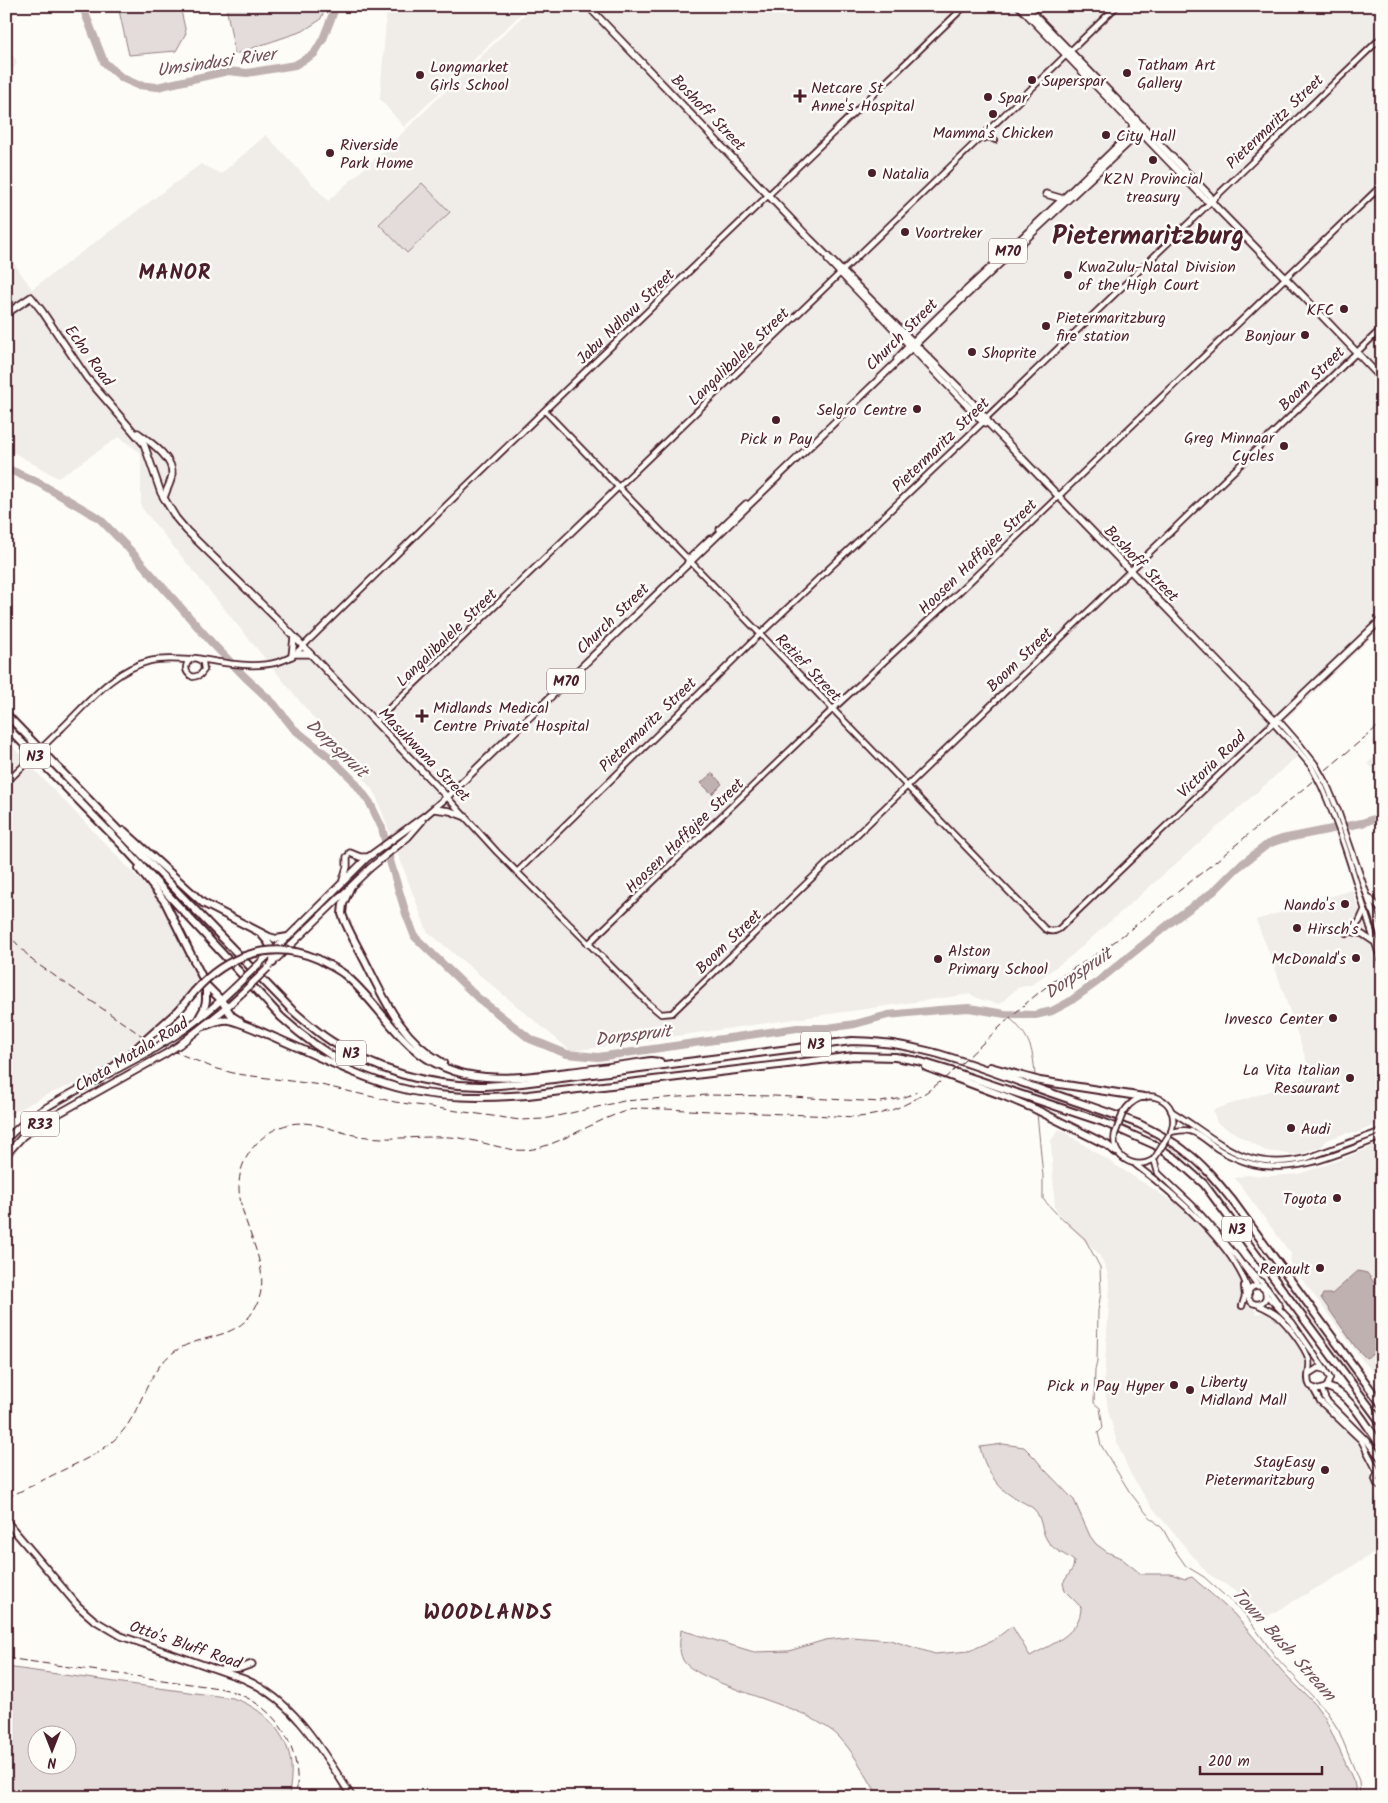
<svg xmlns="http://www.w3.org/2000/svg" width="1388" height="1803" viewBox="0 0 1388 1803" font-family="Kalam,sans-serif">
  <rect width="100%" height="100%" fill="#fdfcf7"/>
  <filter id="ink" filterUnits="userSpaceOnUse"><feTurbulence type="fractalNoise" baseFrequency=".02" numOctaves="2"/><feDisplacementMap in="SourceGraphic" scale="10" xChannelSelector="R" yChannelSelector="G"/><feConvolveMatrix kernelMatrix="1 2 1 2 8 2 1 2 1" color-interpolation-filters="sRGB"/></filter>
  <g filter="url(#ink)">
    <g fill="#f0ece8">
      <path d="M387 6H529L404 127 380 99Z"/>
      <path d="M533 6H1382V627L1275 730 1299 755 1071 956 1031 985 1017 988 1000 1004 982 1000 970 994 571 1051 427 931 375 793 141 507V453L119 437 58 478 6 448V252L32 289 201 164 221 174 266 135 328 201 389 146Z"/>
      <path d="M6 44 17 62 6 83Z"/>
      <path d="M1382 733V779L1368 763 1381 752 1372 741Z"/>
      <path d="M6 740 158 899 196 965 198 978 176 1009 117 1061 80 1082 46 1095 6 1117Z"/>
      <path d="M1352 890 1382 978V1122L1356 1133H1346L1327 1140 1322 1146 1298 1155 1266 1151 1217 1123 1213 1110 1312 1077 1276 970 1256 920Z"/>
      <path d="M1059 1129 1178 1205 1198 1223 1232 1261 1246 1289V1295L1257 1314 1264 1312 1271 1313 1297 1342 1307 1359V1373L1305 1382 1325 1410 1349 1431 1365 1456 1370 1468 1375 1493 1382 1511V1547L1339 1575 1259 1621 1247 1598 1207 1573 1151 1506 1130 1473 1117 1442 1108 1410 1104 1379 1110 1287 1107 1271 1099 1254 1066 1223 1055 1208 1051 1141Z"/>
      <path d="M1382 1143V1381L1364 1362 1290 1263 1291 1254 1235 1178 1248 1175 1271 1176 1298 1174 1329 1164Z"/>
    </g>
    <g fill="#e3dcda" stroke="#967e82" fill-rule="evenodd">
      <path d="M118 6H180L186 33 176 51 129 55Z"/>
      <path d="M226 6H327L320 20 303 31 235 54Z"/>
      <path d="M422 183 450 212 407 253 379 224Z"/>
      <path d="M1003 1444 1024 1447 1035 1458 1044 1469 1074 1500 1090 1536 1096 1544 1107 1552 1121 1558 1141 1574H1171L1185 1579 1192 1577 1234 1614 1283 1672 1314 1703 1325 1718 1354 1782 1357 1797H878L876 1792C865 1774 854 1753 840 1738 833 1730 820 1723 811 1718 788 1704 693 1680 683 1660 678 1650 680 1640 681 1630L754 1652 789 1651 825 1640 852 1637 890 1640 935 1654 969 1651 994 1640 1012 1626 1030 1656C1050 1645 1081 1634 1081 1607L1065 1591 1063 1583 1073 1568 1074 1561C1066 1554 1053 1551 1047 1540 1041 1531 1042 1517 1034 1509 1028 1504 1020 1501 1013 1497 996 1487 984 1467 980 1447Z"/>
      <path d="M6 1667 232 1698C261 1706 289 1734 291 1765 292 1775 290 1786 289 1797H6ZM38 1736H68V1766H38Z"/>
    </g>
    <g fill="#c0b1b1" stroke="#91777b">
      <path d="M712 773 722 784 712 794 701 783Z"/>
      <path d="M1358 1271 1367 1273 1382 1293V1349L1366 1358 1357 1349 1321 1298 1323 1294H1332Z"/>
    </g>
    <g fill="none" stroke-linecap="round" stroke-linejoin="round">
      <g stroke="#91777b" stroke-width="1">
        <path d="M1005 1014C1029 1034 1033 1046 1035 1076"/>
        <path d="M1037 1113 1043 1176V1199L1055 1212 1085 1239 1100 1267 1101 1292 1098 1311 1097 1362 1095 1370 1094 1403 1100 1408 1103 1428 1098 1433 1101 1445 1129 1491 1146 1513 1163 1529 1174 1549 1186 1566 1204 1577 1245 1614 1275 1656 1327 1712 1339 1731 1359 1781 1360 1797"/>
      </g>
      <g stroke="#c0b1b1" stroke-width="8">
        <path d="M87 6 85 13 104 62 122 78 138 85 157 87 228 71 247 73 295 65 314 54 323 39 336 6"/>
        <path d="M6 468 39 483 99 518 129 549 213 644 245 677 274 704 294 729 333 760 353 780 370 803 382 828 390 861 406 914 415 937 478 998 530 1039 567 1054 598 1057 797 1028H828L855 1024 888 1015 939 1010 969 1008 1005 1014 1035 1015 1052 1011 1069 1002 1097 982 1175 919 1214 891 1237 868 1268 844 1282 839 1362 823 1382 816"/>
      </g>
      <g stroke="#4a1f2b" stroke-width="8">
        <g id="minor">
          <path d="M982 139 989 137 995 140"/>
          <path d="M545 411 1045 929C1050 932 1054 932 1059 929L1275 721"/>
          <path d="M986 418 1382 37"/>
          <path d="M198 659 203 662 204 670 200 675 193 677C183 672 184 661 195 658 225 663 269 673 295 654L465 487 965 6"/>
          <path d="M1275 721 1280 722 1300 745"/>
          <path d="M1275 721 1276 726 1296 748"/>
          <path d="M375 722 1117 6"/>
          <path d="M61 729C87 704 113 670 150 661 162 658 176 659 189 660"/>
          <path d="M6 783 15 774"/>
          <path d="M1327 785 1338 811 1382 939"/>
          <path d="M1322 787C1347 844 1362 905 1382 964"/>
          <path d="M447 797 497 852 648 1003 661 1014 672 1013 1382 328"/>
          <path d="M517 872 756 638 983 422"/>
          <path d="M1369 897 1382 911"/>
          <path d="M1353 932 1362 934 1374 942"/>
          <path d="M1347 934 1359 922 1364 911"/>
          <path d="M588 944 833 709 959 592 1382 185"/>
          <path d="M1171 1111C1220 1141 1244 1173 1307 1158L1382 1131"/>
          <path d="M1123 1113C1142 1082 1183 1098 1171 1132"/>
          <path d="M1171 1132C1177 1131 1183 1129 1190 1131 1200 1133 1209 1143 1218 1149 1229 1156 1241 1161 1253 1164 1297 1175 1342 1152 1382 1137"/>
          <path d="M1115 1134C1110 1156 1135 1172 1154 1159L1158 1173 1192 1205 1210 1225 1237 1257 1258 1286"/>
          <path d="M1136 1165C1173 1193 1236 1246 1249 1293"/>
          <path d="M1245 1265 1267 1288 1280 1306"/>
          <circle cx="1257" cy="1295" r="9"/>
          <path d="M1266 1295 1292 1322 1325 1370"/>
          <path d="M1257 1304C1264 1308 1272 1311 1278 1316 1288 1325 1305 1347 1309 1360 1311 1369 1305 1378 1310 1386L1318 1390 1327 1387 1330 1378 1325 1370 1318 1368 1310 1373"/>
          <path d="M1242 1306 1245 1296 1244 1286"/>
          <path d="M1314 1390 1320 1401 1361 1440 1378 1473"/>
          <path d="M1322 1390 1326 1400 1364 1438 1382 1460"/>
          <path d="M1382 1471 1377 1474 1375 1479 1377 1484 1382 1487"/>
        </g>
      </g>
      <g stroke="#4a1f2b" stroke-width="9">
        <g id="major">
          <path d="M588 6 809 238 963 392 986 418 990 425 1275 721 1382 619"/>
          <path d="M1019 6 1206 200 1212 202"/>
          <path d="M1026 6 1210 196 1212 202 1217 208 1304 297 1382 379"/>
          <path d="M1046 194 1063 199"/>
          <path d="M828 260 983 422 989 424"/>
          <path d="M6 314 31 297 42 311 87 378 144 444 161 493 176 518 187 531 281 623 447 797"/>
          <path d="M897 359C926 327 958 298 989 269 1036 225 1083 180 1129 135L1132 130 1133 123"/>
          <path d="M138 433C150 442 174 458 172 475 171 483 166 490 164 498"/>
          <path d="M720 529 746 504"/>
          <path d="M687 565 689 559 710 539"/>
          <path d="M295 654H310"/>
          <path d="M292 656 294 637"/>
          <path d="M434 809 450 811 466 817"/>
          <path d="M350 853 360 857H368"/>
          <path d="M343 880 347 867V857"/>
          <path d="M263 960 288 937 367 858 426 815 447 797 962 299 1141 131"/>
          <path d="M271 964 370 868 408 837 422 821"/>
          <path d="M163 1043C189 1029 213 1008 234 988"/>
          <path d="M179 1045 226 1008 242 993"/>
          <path d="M108 1074 149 1052"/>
          <path d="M6 1140C29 1113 69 1095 100 1078"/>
          <path d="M6 1155 23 1136 40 1124 165 1054"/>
          <path d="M6 1521 78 1606 94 1620 121 1636 244 1679C295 1701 323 1752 352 1797"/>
          <path d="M223 1669 241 1668 252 1664"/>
        </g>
      </g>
      <g stroke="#4a1f2b" stroke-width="10">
        <g id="highway">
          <path d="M6 714 292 1010C305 1021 317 1032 331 1041 374 1070 428 1086 480 1086 494 1086 508 1084 522 1083L852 1041C914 1041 965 1062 1023 1083 1061 1097 1100 1109 1139 1124 1155 1132 1172 1140 1186 1152 1204 1165 1218 1183 1232 1200L1382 1405"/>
          <path d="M6 726 122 845 281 1017C302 1036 323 1052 348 1065"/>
          <path d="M124 831 203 903 269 937 276 939 288 937"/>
          <path d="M139 869 165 902 206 985V1001L204 1009 199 1018"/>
          <path d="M350 888 343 904 342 914C348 931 358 947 366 963 386 1003 402 1040 443 1063"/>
          <path d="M262 935C270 943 275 952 273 963"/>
          <path d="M318 959C327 964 336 968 344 974 370 995 387 1025 412 1047 456 1087 514 1079 568 1072 596 1069 623 1065 651 1061L660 1062"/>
          <path d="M206 985 221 1000 232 1016 240 1021"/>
          <path d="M179 1010 194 992"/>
          <path d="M204 1026C213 1023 221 1018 230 1020 248 1025 266 1034 283 1041 320 1057 357 1076 396 1087 439 1099 483 1098 528 1095L854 1056 895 1057 918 1061 951 1071 1103 1122 1155 1145 1176 1159 1204 1184 1382 1424"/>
          <path d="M926 1067 1004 1096 1035 1109 1107 1145 1116 1152"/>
          <path d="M990 1067 1040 1081 1144 1097"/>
          <path d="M98 1080 140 1045"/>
          <path d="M1327 1387C1350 1393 1369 1429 1382 1448"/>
        </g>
      </g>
      <use href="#minor" stroke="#fdfcf7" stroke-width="4.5"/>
      <use href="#major" stroke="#fdfcf7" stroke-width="5.5"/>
      <use href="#highway" stroke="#fdfcf7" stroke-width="6"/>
      <g stroke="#4a1f2b" stroke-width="1" stroke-dasharray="8 4" stroke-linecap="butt">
        <path d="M6 932 33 961 151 1042 214 1068 237 1074 321 1085 395 1102 520 1120 544 1119 624 1101 707 1095 774 1096 881 1102 903 1098 917 1092"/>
        <path d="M6 1498C24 1490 41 1481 59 1472 84 1460 109 1450 126 1427 142 1405 148 1373 170 1355 198 1331 239 1344 257 1304 278 1256 221 1209 245 1160 251 1148 260 1138 272 1131 308 1111 333 1135 368 1137 395 1140 422 1136 449 1137 472 1138 493 1147 516 1150 552 1154 599 1114 639 1108L858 1117C912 1113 945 1079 982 1044 1004 1023 1026 1002 1050 984 1069 970 1091 959 1110 945 1203 874 1292 798 1382 723"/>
        <path d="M6 1658 219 1688C272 1699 304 1743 296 1797"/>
      </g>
      <g stroke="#4a1f2b" stroke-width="8" stroke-linecap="butt">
        <g id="minor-bridge">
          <path d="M1300 745 1315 764 1327 785"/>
          <path d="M1296 748 1311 766 1322 787"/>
          <path d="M15 774 61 729"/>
          <path d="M1115 1134 1123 1113"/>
          <path d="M1154 1159 1169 1135"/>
        </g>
      </g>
      <g stroke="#4a1f2b" stroke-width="9" stroke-linecap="butt">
        <g id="major-bridge">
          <path d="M234 988 263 960"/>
          <path d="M242 993 268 968"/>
          <path d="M149 1052 163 1043"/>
          <path d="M165 1054 179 1045"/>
        </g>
      </g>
      <g stroke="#4a1f2b" stroke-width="10" stroke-linecap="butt">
        <g id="highway-bridge">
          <path d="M194 992C226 955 272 939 318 959"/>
          <path d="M140 1045 179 1010"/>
        </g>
      </g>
      <use href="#minor-bridge" stroke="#fdfcf7" stroke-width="4.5"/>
      <use href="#major-bridge" stroke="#fdfcf7" stroke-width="5.5"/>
      <use href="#highway-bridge" stroke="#fdfcf7" stroke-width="6"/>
    </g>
  </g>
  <g fill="#4a1f2b" stroke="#fdfcf7" stroke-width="2">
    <circle cx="1127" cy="73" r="5"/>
    <circle cx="420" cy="75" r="5"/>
    <circle cx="1032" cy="80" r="5"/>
    <path d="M797.5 88.5h5v5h5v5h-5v5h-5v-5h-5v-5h5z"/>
    <circle cx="988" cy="97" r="5"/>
    <circle cx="993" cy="114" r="5"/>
    <circle cx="1106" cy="135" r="5"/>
    <circle cx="330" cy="153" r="5"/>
    <circle cx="1153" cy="160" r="5"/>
    <circle cx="872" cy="173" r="5"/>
    <circle cx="905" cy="232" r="5"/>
    <circle cx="1068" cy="275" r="5"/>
    <circle cx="1344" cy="309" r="5"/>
    <circle cx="1046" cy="326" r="5"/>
    <circle cx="1305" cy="335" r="5"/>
    <circle cx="972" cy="352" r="5"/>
    <circle cx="917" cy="409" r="5"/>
    <circle cx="776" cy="420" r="5"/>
    <circle cx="1284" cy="446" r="5"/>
    <path d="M419.5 708.5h5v5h5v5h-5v5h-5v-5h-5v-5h5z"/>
    <circle cx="1345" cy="904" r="5"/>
    <circle cx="1297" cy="928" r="5"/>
    <circle cx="1356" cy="958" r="5"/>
    <circle cx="938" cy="959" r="5"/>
    <circle cx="1333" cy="1018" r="5"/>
    <circle cx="1350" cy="1078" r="5"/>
    <circle cx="1291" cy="1128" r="5"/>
    <circle cx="1337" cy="1198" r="5"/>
    <circle cx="1320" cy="1268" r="5"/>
    <circle cx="1174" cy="1385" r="5"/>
    <circle cx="1190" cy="1390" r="5"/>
    <circle cx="1325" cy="1470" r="5"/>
  </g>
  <g text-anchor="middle" stroke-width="5" stroke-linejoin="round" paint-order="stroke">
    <g fill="#fdfcf7" stroke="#806168" stroke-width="1">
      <rect x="989" y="238.5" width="38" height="25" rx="4"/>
      <rect x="547" y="668.5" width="38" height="25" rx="4"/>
      <rect x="20" y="743.5" width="30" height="25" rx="4"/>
      <rect x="801" y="1031.5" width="30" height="25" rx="4"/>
      <rect x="336" y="1040.5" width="30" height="25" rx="4"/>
      <rect x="21" y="1111.5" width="38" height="25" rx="4"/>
      <rect x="1222" y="1216.5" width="30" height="25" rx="4"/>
    </g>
    <g font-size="15" font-weight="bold" fill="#4a1f2b">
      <text x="1008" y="256">M70</text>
      <text x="566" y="686">M70</text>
      <text x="35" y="761">N3</text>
      <text x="816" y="1049">N3</text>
      <text x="351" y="1058">N3</text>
      <text x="40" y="1129">R33</text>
      <text x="1237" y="1234">N3</text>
    </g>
    <g font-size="16" fill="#4a1f2b" stroke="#fdfcf7" text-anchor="start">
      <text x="1137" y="70">Tatham Art<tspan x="1137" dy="18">Gallery</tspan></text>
      <text x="430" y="72">Longmarket<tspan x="430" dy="18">Girls School</tspan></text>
      <text x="1042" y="86">Superspar</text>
      <text x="811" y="93">Netcare St<tspan x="811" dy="18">Anne's Hospital</tspan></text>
      <text x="998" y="103">Spar</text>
      <text x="993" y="138" text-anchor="middle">Mamma's Chicken</text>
      <text x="1116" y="141">City Hall</text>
      <text x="340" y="150">Riverside<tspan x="340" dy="18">Park Home</tspan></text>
      <text x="882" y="179">Natalia</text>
      <text x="1153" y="184" text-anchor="middle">KZN Provincial<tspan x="1153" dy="18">treasury</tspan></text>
      <text x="915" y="238">Voortreker</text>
      <text x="1078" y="272">KwaZulu-Natal Division<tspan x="1078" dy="18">of the High Court</tspan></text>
      <text x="1334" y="315" text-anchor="end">KFC</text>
      <text x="1056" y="323">Pietermaritzburg<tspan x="1056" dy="18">fire station</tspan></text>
      <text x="1295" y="341" text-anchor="end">Bonjour</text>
      <text x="982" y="358">Shoprite</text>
      <text x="907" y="415" text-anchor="end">Selgro Centre</text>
      <text x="1274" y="443" text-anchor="end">Greg Minnaar<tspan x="1274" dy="18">Cycles</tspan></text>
      <text x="776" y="444" text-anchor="middle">Pick n Pay</text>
      <text x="433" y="713">Midlands Medical<tspan x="433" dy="18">Centre Private Hospital</tspan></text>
      <text x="1335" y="910" text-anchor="end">Nando's</text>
      <text x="1307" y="934">Hirsch's</text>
      <text x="948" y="956">Alston<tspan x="948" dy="18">Primary School</tspan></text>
      <text x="1346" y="964" text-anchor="end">McDonald's</text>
      <text x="1323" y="1024" text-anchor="end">Invesco Center</text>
      <text x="1340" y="1075" text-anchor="end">La Vita Italian<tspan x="1340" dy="18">Resaurant</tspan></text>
      <text x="1301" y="1134">Audi</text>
      <text x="1327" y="1204" text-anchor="end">Toyota</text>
      <text x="1310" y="1274" text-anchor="end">Renault</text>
      <text x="1200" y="1387">Liberty<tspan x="1200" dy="18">Midland Mall</tspan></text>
      <text x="1164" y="1391" text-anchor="end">Pick n Pay Hyper</text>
      <text x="1315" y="1467" text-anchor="end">StayEasy<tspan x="1315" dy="18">Pietermaritzburg</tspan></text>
    </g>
    <g font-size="16" fill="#4a1f2b" stroke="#fdfcf7">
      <text transform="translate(709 112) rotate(46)" y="6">Boshoff Street</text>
      <text transform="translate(1274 121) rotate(-44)" y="6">Pietermaritz Street</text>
      <text transform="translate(625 316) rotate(-44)" y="6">Jabu Ndlovu Street</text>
      <text transform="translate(901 334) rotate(-45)" y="6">Church Street</text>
      <text transform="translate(90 355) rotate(54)" y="6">Echo Road</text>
      <text transform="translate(738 356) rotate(-44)" y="6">Langalibalele Street</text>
      <text transform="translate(1311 378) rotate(-44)" y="6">Boom Street</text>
      <text transform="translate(940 444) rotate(-44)" y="6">Pietermaritz Street</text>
      <text transform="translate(977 556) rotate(-44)" y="6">Hoosen Haffajee Street</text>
      <text transform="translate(1142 563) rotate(46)" y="6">Boshoff Street</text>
      <text transform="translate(612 618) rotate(-44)" y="6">Church Street</text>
      <text transform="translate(446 637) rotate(-44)" y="6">Langalibalele Street</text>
      <text transform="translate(1019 659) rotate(-44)" y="6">Boom Street</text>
      <text transform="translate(809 667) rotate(46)" y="6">Retief Street</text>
      <text transform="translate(647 724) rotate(-44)" y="6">Pietermaritz Street</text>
      <text transform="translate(425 754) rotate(46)" y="6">Masukwana Street</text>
      <text transform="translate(1211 764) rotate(-44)" y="6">Victoria Road</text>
      <text transform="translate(684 835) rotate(-44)" y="6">Hoosen Haffajee Street</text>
      <text transform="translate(728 941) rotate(-44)" y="6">Boom Street</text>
      <text transform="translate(131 1054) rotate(-31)" y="6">Chota Motala Road</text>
      <text transform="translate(186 1644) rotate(19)" y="6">Otto's Bluff Road</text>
    </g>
    <g font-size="18" font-style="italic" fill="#73525a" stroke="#fdfcf7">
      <text transform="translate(216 62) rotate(-8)" y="6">Umsindusi River</text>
      <text transform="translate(337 748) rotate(43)" y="6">Dorpspruit</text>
      <text transform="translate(1078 973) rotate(-34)" y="6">Dorpspruit</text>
      <text transform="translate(633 1035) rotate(-7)" y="6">Dorpspruit</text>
      <text transform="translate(1284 1644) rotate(48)" y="6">Town Bush Stream</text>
    </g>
    <g font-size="21" font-weight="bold" letter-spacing="1" fill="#4a1f2b" stroke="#fdfcf7">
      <text x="175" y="279">MANOR</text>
      <text x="488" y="1619">WOODLANDS</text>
    </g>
    <g font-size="26" font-weight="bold" fill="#4a1f2b" stroke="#fdfcf7">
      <text x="1148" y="244">Pietermaritzburg</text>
    </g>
  </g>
  <rect width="1388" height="1803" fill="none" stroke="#fdfcf7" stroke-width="25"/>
  <rect x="12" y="12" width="1363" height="1778" fill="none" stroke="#4a1f2b" stroke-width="2" filter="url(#ink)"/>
  <g transform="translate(52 1750) rotate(180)"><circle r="24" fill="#fdfcf7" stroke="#b5a4a5"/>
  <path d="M0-4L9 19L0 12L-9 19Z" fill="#4a1f2b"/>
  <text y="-8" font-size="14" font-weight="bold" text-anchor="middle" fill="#4a1f2b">N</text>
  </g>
  <path d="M1200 1766v8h122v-8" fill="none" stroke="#4a1f2b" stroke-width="2.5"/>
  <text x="1208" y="1766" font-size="15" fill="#4a1f2b" stroke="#fdfcf7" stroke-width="4" paint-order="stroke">200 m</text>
</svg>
